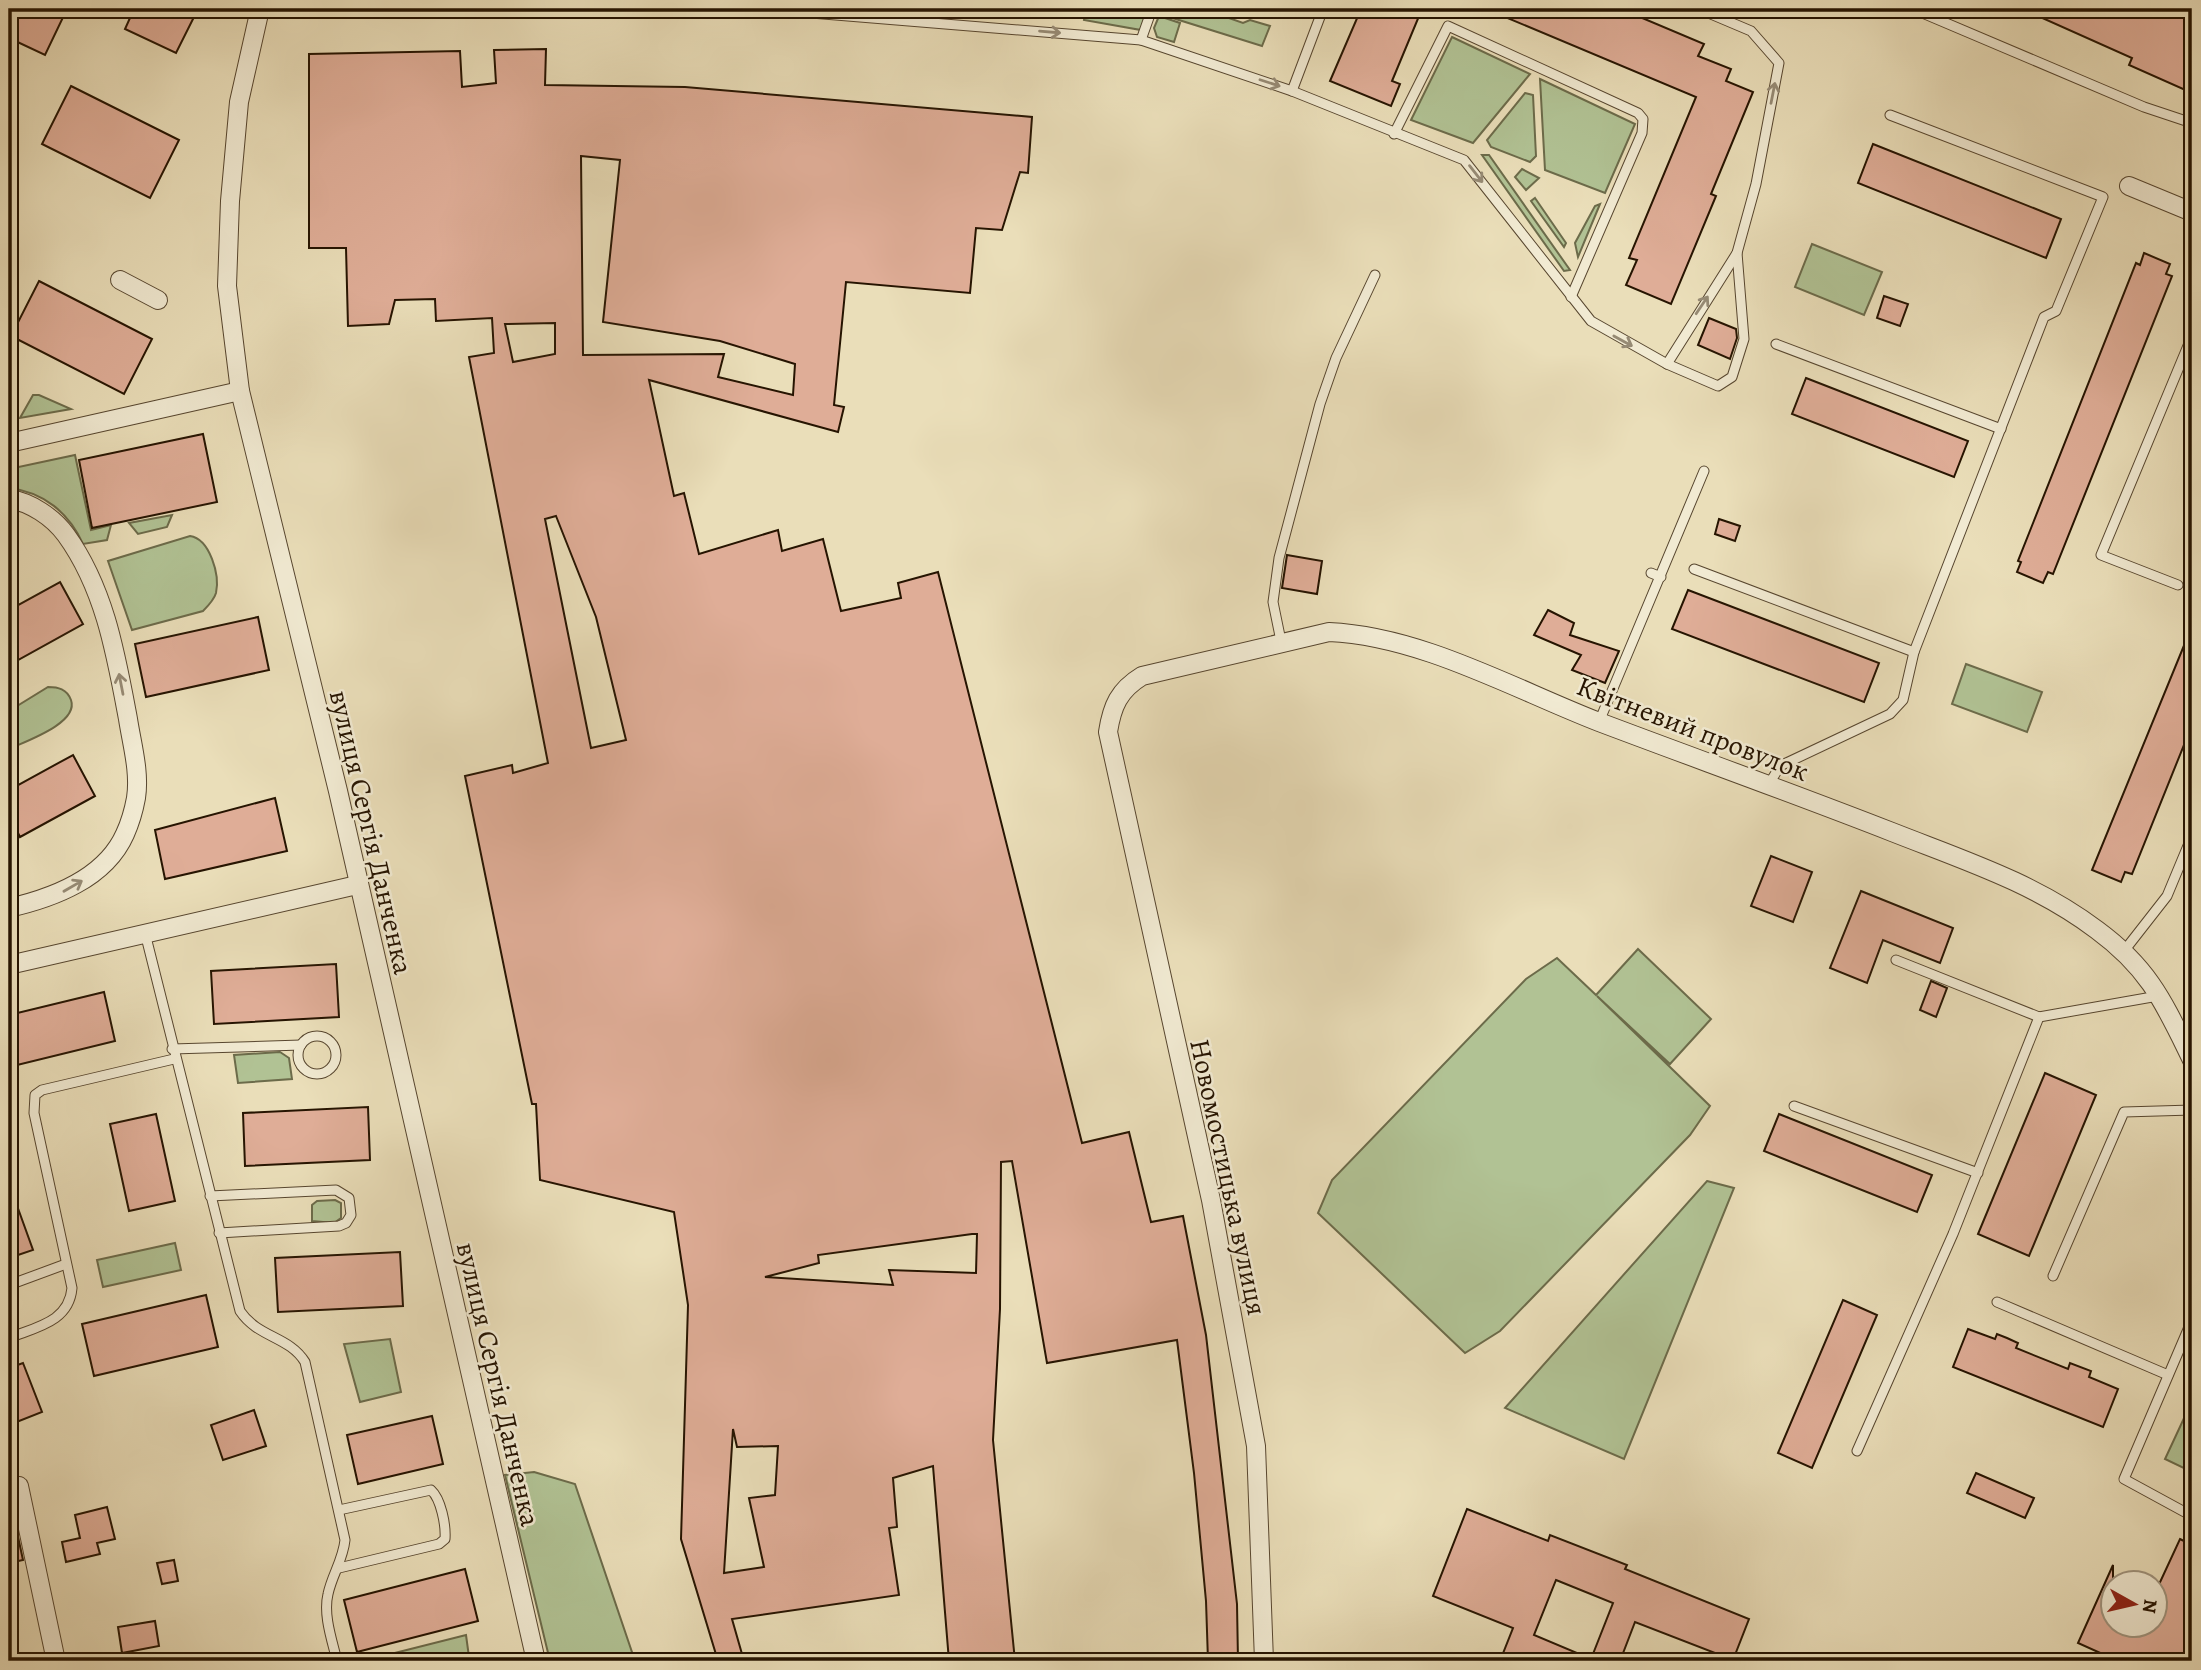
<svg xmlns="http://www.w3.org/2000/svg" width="2201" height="1670" viewBox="0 0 2201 1670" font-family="Alegreya,serif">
  <rect width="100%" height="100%" fill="#eadeb9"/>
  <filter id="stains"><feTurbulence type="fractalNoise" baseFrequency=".00286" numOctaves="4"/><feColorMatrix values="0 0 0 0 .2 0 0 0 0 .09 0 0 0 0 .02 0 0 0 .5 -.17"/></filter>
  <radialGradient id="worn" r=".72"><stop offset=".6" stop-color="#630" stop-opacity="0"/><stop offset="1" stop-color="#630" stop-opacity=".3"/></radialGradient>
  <g fill="#b1c294" stroke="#6c6b4a" stroke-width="2">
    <path d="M1086 9H1136L1135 14 1145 17 1141 30 1084 20Z"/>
    <path d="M1165 9H1203L1243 23 1250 20 1270 26 1262 46 1163 15Z"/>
    <path d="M1159 16 1180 23 1174 42 1157 37 1154 28Z"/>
    <path d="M1452 37 1530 74 1473 143 1411 120Z"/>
    <path d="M1540 79 1635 124 1605 193 1545 170Z"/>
    <path d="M1525 93 1533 95 1536 156 1530 162 1491 147 1487 140Z"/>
    <path d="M1482 155H1489L1570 270 1564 271Z"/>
    <path d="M1522 169 1539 178 1526 190 1515 177Z"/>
    <path d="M1535 198 1566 243 1564 247 1531 201Z"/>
    <path d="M1600 204 1578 257 1575 243 1595 206Z"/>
    <path d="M1812 244 1882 272 1864 315 1795 287Z"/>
    <path d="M33 395H39L71 409 20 418Z"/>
    <path d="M75 455 91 530 111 525 107 540 83 544C69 513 44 492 9 488V469Z"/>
    <path d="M172 515 167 527 138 534 129 523Z"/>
    <path d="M190 536C210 539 220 575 216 593 214 600 208 606 203 611L132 630 108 561Z"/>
    <path d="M1966 664 2042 692 2027 732 1952 704Z"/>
    <path d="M48 687C58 687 67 689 71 700 79 723 26 741 9 749V711Z"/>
    <path d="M1638 949 1711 1019 1670 1064 1597 996 1710 1106 1690 1135 1500 1331 1465 1353 1318 1213 1332 1180 1526 979 1557 958 1596 995Z"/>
    <path d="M280 1052 289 1058 292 1079 238 1083 234 1055Z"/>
    <path d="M1707 1181 1734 1188 1624 1459 1505 1408Z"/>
    <path d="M335 1200 341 1203V1218L334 1223 312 1221V1205L317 1201Z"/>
    <path d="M175 1243 181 1270 103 1287 97 1260Z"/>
    <path d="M390 1339 401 1392 360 1402 344 1344Z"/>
    <path d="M2192 1401V1472L2165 1459Z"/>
    <path d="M534 1472 575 1484 635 1661H550L505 1475Z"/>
    <path d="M466 1635 469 1657 451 1661H363Z"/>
  </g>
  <g fill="#dfad97" stroke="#261401" stroke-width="2" fill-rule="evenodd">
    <path d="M9 9H67L45 55 9 38Z"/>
    <path d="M134 9H198L176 53 125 29Z"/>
    <path d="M1361 9H1422L1392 81 1400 84 1391 106 1330 81Z"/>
    <path d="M1486 9H1621L1704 44 1698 56 1731 69 1726 81 1753 92 1711 194 1716 196 1671 304 1626 285 1637 260 1629 258 1696 97Z"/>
    <path d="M2022 9H2173L2192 17V93L2129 65 2132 58Z"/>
    <path d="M546 49 545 85 685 87 1032 117 1028 173 1020 172 1002 230 976 228 970 293 846 282 834 405 844 407 838 432 649 380 674 496 684 493 699 554 778 530 782 551 823 539 841 611 901 598 898 583 938 572 1082 1143 1129 1132 1151 1222 1183 1216 1206 1335 1237 1604 1238 1661H1208L1206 1601 1194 1473 1177 1340 1047 1363 1012 1161 1001 1162 1000 1309 993 1440 1015 1661H949L933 1466 893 1478 897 1527 889 1528 899 1595 732 1619 744 1661H718L681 1539 688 1305 674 1212 540 1180 536 1104H532L465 776 512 765 513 773 548 763 469 357 494 353 492 318 436 321 435 299 395 300 389 324 348 326 346 248H309V54L460 51 462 87 496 83 494 50ZM581 156 620 160 603 322 720 341 795 364 793 395 718 377 724 354 583 355ZM555 323V354L513 362 505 324ZM556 516 596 617 626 740 591 748 545 519ZM972 1234H977L976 1273 889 1270 893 1285 765 1277 819 1263 818 1255ZM733 1429 737 1447 778 1446 775 1495 749 1498 764 1567 724 1573Z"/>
    <path d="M71 86 179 140 150 198 42 144Z"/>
    <path d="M1873 144 2061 219 2046 258 1858 183Z"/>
    <path d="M2144 253 2170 264 2166 274 2172 276 2053 574 2048 572 2043 583 2017 572 2021 562 2018 561 2136 263 2140 265Z"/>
    <path d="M39 281 152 339 124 394 11 336Z"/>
    <path d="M1884 296 1908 304 1900 326 1877 318Z"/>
    <path d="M1709 318 1736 329 1737 338 1730 359 1698 345Z"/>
    <path d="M1806 378 1968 441 1954 477 1792 414Z"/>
    <path d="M203 434 217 502 92 528 79 460Z"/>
    <path d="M1719 519 1740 526 1735 541 1715 534Z"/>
    <path d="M1287 555 1322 561 1317 594 1282 588Z"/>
    <path d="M60 582 83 624 9 665V610Z"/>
    <path d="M1688 590 1879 663 1864 702 1672 629Z"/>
    <path d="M1548 610 1574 623 1570 635 1619 651 1605 683 1572 670 1581 655 1534 635Z"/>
    <path d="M258 617 269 670 146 697 135 644Z"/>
    <path d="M2192 626V725L2132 874 2125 872 2121 882 2092 870Z"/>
    <path d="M73 755 95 796 20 837 9 815V790Z"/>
    <path d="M275 798 287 851 165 879 155 830Z"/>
    <path d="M1771 856 1812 872 1793 922 1751 906Z"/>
    <path d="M1861 891 1953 928 1940 963 1883 940 1867 983 1830 968Z"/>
    <path d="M336 964 339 1017 214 1024 211 971Z"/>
    <path d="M1931 981 1947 988 1936 1017 1920 1010Z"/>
    <path d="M104 992 115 1041 9 1067V1015Z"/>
    <path d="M2045 1073 2096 1095 2029 1256 1978 1234Z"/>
    <path d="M368 1107 370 1160 245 1166 243 1113Z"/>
    <path d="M156 1114 175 1201 129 1211 110 1124Z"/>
    <path d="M1779 1114 1932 1175 1917 1212 1764 1151Z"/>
    <path d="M11 1189 33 1250 9 1258V1190Z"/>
    <path d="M400 1252 403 1306 278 1312 275 1258Z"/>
    <path d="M206 1295 218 1347 94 1376 82 1324Z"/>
    <path d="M1843 1300 1877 1315 1812 1468 1778 1453Z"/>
    <path d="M1968 1329 1995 1339 1997 1334 2007 1338 2018 1343 2016 1348 2068 1369 2070 1363 2091 1371 2089 1377 2118 1389 2103 1427 1953 1367Z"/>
    <path d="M23 1363 42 1412 9 1425V1368Z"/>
    <path d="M254 1410 266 1446 223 1460 211 1425Z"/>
    <path d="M432 1416 443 1464 358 1484 347 1435Z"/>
    <path d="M1976 1473 2034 1498 2025 1518 1967 1493Z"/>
    <path d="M107 1507 115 1539 97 1543 100 1554 66 1562 62 1542 80 1538 75 1515Z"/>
    <path d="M9 1509H12L23 1560 9 1563Z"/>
    <path d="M1467 1509 1548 1541 1550 1535 1627 1565 1625 1569 1749 1619 1733 1660 1635 1622 1620 1661H1500L1513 1628 1433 1596ZM1556 1580 1613 1603 1591 1659 1534 1635Z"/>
    <path d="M2180 1539 2192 1545V1661H2118L2078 1643 2113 1565V1625H2155V1593Z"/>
    <path d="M174 1560 178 1581 162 1584 157 1563Z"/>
    <path d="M465 1569 478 1621 357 1652 344 1600Z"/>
    <path d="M155 1621 159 1646 122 1653 118 1627Z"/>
  </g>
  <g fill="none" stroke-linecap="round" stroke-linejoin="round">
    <g stroke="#57462f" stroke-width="11">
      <g id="lane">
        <path d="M762 9 1141 40 1292 91 1464 160 1591 321 1667 364 1718 386 1732 377 1744 339 1737 253"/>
        <path d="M1913 9 2144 107 2192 123"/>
        <path d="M1141 40 1152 9"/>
        <path d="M1292 91 1323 9"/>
        <path d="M1394 134 1448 26 1638 113 1643 119 1642 133 1571 297"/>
        <path d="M1776 344 2001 429"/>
        <path d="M1667 364 1737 253 1756 184 1779 63 1751 31 1699 9"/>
        <path d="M1694 569 1914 652"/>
        <path d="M1651 573 1661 577"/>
        <path d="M2178 585 2101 555 2192 336"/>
        <path d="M1281 641 1273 602 1279 558 1320 404 1336 358 1375 275"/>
        <path d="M1599 722 1704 471"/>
        <path d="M1769 784 1780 766 1890 714 1903 700 1914 652 2044 317 2056 311 2103 197 1890 115"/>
        <path d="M145 933 240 1311C258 1338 289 1336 305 1362L345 1540C343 1560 332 1575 328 1594 323 1615 332 1640 337 1661"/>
        <path d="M2124 951 2167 896 2192 836"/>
        <path d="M1896 960 2039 1017 2158 996"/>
        <circle cx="317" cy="1055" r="19"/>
        <path d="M172 1049 301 1045"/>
        <path d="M1794 1106 1978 1173"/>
        <path d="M210 1196 336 1190 349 1198 351 1215 346 1223 339 1226 219 1233"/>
        <path d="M2053 1276 2124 1112 2192 1110"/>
        <path d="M9 1285 66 1264"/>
        <path d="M1997 1302 2168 1375"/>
        <path d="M2192 1320 2124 1479 2192 1516"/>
        <path d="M9 1338C36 1327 69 1322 72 1288L34 1113 35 1095 42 1090 174 1059"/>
        <path d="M1857 1451 1953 1234 2039 1017"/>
        <path d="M339 1510 431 1490C441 1499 446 1525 445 1539L439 1544 339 1568"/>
      </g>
    </g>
    <g stroke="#57462f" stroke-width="20">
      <g id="street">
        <path d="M260 9 239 102 230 201 227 286 240 391 338 791 536 1661"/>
        <path d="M2129 186 2192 212"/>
        <path d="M120 280 158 300"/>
        <path d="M9 443 240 391"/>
        <path d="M9 499C30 502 53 517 66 535 105 589 116 655 128 719 132 745 140 772 136 798 134 809 130 823 125 834 105 879 53 898 9 908"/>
        <path d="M9 965 357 885"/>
        <path d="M9 1489 19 1486 56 1661"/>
        <path d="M1264 1661 1256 1446 1211 1200 1108 732C1112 706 1119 690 1142 676L1329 632C1421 636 1514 689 1599 722 1697 759 1795 794 1892 832 1963 860 2035 883 2097 930 2150 969 2164 1003 2192 1060"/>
      </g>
    </g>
    <use href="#lane" stroke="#f1ead2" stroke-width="9"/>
    <use href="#street" stroke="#f1ead2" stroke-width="18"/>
  </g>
  <defs><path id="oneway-shaft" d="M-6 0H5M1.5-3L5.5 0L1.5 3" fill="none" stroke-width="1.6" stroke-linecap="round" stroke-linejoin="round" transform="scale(1.75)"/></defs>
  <g stroke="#968a74">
    <use href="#oneway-shaft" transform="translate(1050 32) rotate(5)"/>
    <use href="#oneway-shaft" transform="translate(1270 83) rotate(18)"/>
    <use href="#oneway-shaft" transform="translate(1773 93) rotate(-79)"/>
    <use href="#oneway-shaft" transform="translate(1476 174) rotate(52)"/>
    <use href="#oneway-shaft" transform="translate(1702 305) rotate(-56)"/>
    <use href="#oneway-shaft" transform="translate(1623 341) rotate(29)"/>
    <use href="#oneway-shaft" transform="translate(121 684) rotate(-101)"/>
    <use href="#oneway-shaft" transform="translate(73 886) rotate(-30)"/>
  </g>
  <g text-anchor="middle" stroke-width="5" stroke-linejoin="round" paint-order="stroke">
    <g font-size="28" fill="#261401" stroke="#f1ead2">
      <text transform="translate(1693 728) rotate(21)" y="10">Квітневий провулок</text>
      <text transform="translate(372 832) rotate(77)" y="10">вулиця Сергія Данченка</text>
      <text transform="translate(1229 1177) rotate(78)" y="10">Новомостицька вулиця</text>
      <text transform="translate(499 1384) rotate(77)" y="10">вулиця Сергія Данченка</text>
    </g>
  </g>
  <rect width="2201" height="1670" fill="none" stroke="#eadeb9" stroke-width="35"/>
  <rect x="10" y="10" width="2180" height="1649" fill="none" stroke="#261401" stroke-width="3.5"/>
  <rect x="18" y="18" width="2166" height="1635" fill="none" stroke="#261401" stroke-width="2"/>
  <g transform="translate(2134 1604) rotate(98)"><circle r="33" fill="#f1ead2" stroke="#a0947e" stroke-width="2"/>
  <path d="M0-5L12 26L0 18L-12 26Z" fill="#8f2418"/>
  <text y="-10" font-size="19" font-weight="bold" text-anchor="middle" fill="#261401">N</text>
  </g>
  <rect width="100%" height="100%" filter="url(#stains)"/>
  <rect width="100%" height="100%" fill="url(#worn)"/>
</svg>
